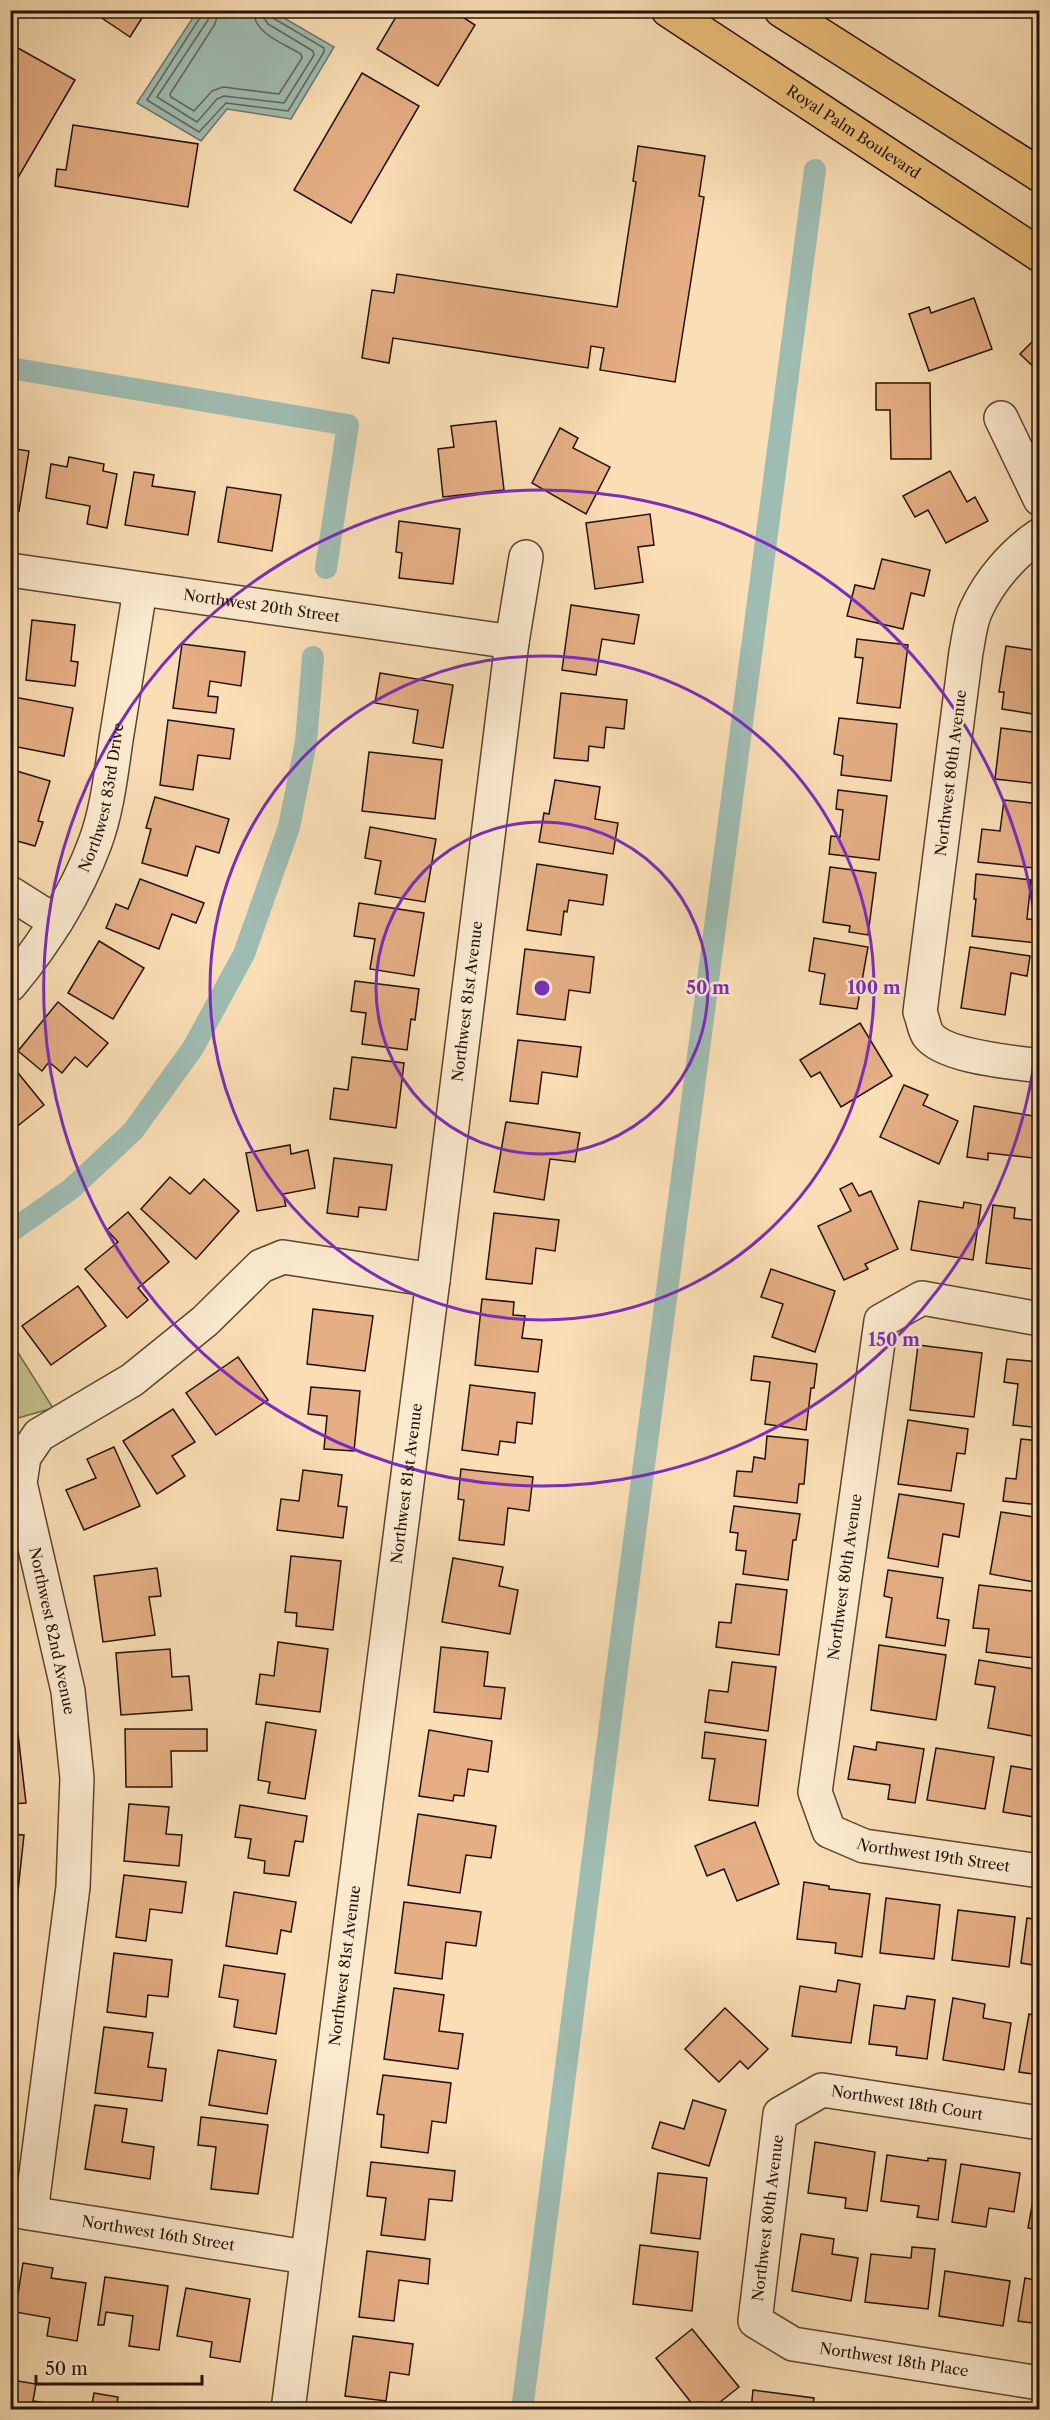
<svg xmlns="http://www.w3.org/2000/svg" width="1050" height="2420" viewBox="0 0 1050 2420" font-family="'Libre Caslon Text',serif">
  <rect width="100%" height="100%" fill="#fadeb5"/>
  <filter id="stains"><feTurbulence type="fractalNoise" baseFrequency=".00333" numOctaves="4"/><feColorMatrix values="0 0 0 0 .2 0 0 0 0 .09 0 0 0 0 .02 0 0 0 .5 -.17"/></filter>
  <radialGradient id="worn" r=".72"><stop offset=".6" stop-color="#630" stop-opacity="0"/><stop offset="1" stop-color="#630" stop-opacity=".3"/></radialGradient>
  <path fill="#c3c08a" stroke="#736947" stroke-width="1.5" d="M10 1340 53 1408 11 1420H10Z"/>
  <path fill="#9fbcb2" stroke="#6d786c" stroke-width="1.5" d="M198 10 272 11 334 47 291 119 227 109 201 141 137 103Z"/>
  <g fill="none" stroke-linecap="round" stroke-linejoin="round">
    <g stroke="#61675b" stroke-width="1.5">
      <path d="M202 10 201 16 147 100 199 132 226 103 288 111 324 52V48L273 18 270 10"/>
      <path d="M210 10 208 20 157 97 197 122 217 99 224 96 284 103 314 55 313 51 268 24 264 18 262 10"/>
      <path d="M219 10 215 24 170 94 171 97 194 111 212 91 223 87 279 94 302 58 301 54C283 43 254 34 253 10"/>
    </g>
    <g stroke="#9fbcb2" stroke-width="22">
      <path d="M10 368 348 425 326 568"/>
      <path d="M10 1232 71 1189 133 1131 193 1048 244 954 289 827 306 742 313 657"/>
      <path d="M522 2410 618 1662 815 170"/>
    </g>
  </g>
  <g fill="#e5ae85" stroke="#231204" stroke-width="1.5">
    <path d="M90 10H147L130 37Z"/>
    <path d="M338 10H351L348 16Z"/>
    <path d="M400 10H452L475 25 438 86 377 49Z"/>
    <path d="M18 48 75 80 16 181 10 178V60Z"/>
    <path d="M362 73 419 106 351 223 294 190Z"/>
    <path d="M73 125 198 144 188 207 55 186 57 169 66 170Z"/>
    <path d="M638 146 705 156 699 196 704 197 675 382 600 370 604 348 591 346 588 368 393 338 389 363 362 358 372 290 394 293 397 274 617 307 636 182 633 181Z"/>
    <path d="M974 298 992 349 929 371 909 314 929 307 931 313Z"/>
    <path d="M1040 334V373L1020 354Z"/>
    <path d="M876 383H930L931 459H891L890 410H876Z"/>
    <path d="M496 421 504 490 443 497 438 449 454 447 451 426Z"/>
    <path d="M560 428 578 438 573 448 610 467 586 514 532 483Z"/>
    <path d="M10 448 29 451 19 511 10 509Z"/>
    <path d="M69 457 104 464 103 471 117 474 107 528 87 524 90 506 46 498 51 464 67 467Z"/>
    <path d="M950 471 967 502 975 497 988 521 946 543 928 510 915 517 903 496Z"/>
    <path d="M134 472 154 475 152 486 195 492 188 535 125 525Z"/>
    <path d="M227 487 281 495 272 551 218 542Z"/>
    <path d="M650 514 654 545 638 547 643 582 595 589 586 523Z"/>
    <path d="M399 521 460 529 453 584 399 578 402 553 396 552Z"/>
    <path d="M882 559 930 570 924 596 911 593 903 629 847 616 855 585 874 589Z"/>
    <path d="M1040 596V610L1033 601Z"/>
    <path d="M571 605 639 615 634 644 602 639 596 675 562 670Z"/>
    <path d="M32 620 75 625 71 661 78 662 75 686 26 680Z"/>
    <path d="M857 639 908 645 900 708 857 703 863 658 855 657Z"/>
    <path d="M182 644 245 652 241 686 210 681 208 696 218 697 216 713 173 708Z"/>
    <path d="M1006 646 1040 651V715L1002 709 1004 692H999Z"/>
    <path d="M380 673 453 685 443 748 413 743 418 710 375 703Z"/>
    <path d="M561 693 627 700 624 729 606 727 604 748 589 746 588 761 554 758Z"/>
    <path d="M14 697 73 708 64 756 12 746 18 714 11 713Z"/>
    <path d="M839 718 897 724 891 781 841 775 843 756 834 754Z"/>
    <path d="M168 720 234 729 230 759 198 755 193 790 160 785Z"/>
    <path d="M1001 728 1040 733V784L995 779Z"/>
    <path d="M369 752 442 760 435 819 362 811Z"/>
    <path d="M10 769 50 781 38 821 43 822 35 846 10 839Z"/>
    <path d="M555 780 600 787 595 819 618 823 613 854 539 842 544 813 549 814Z"/>
    <path d="M838 790 887 796 879 860 829 854 831 836 840 837 843 810 836 809Z"/>
    <path d="M155 797 229 819 219 853 196 846 187 876 142 863 151 829 146 828Z"/>
    <path d="M1004 800 1040 804 1034 868 978 862 982 829 1000 831Z"/>
    <path d="M370 827 436 839 425 902 375 894 381 861 365 858Z"/>
    <path d="M537 864 607 875 603 905 569 900 567 912 564 911 561 935 527 930Z"/>
    <path d="M830 867 876 873 868 935 849 932 850 926 823 922Z"/>
    <path d="M976 874 1031 880 1027 919 1039 920 1037 943 972 936 976 899H974Z"/>
    <path d="M140 879 204 903 196 923 172 914 159 949 106 928 116 904 128 909Z"/>
    <path d="M359 903 424 913 414 976 370 969 375 939 354 936Z"/>
    <path d="M814 938 868 947 857 1009 820 1004 825 974 809 971Z"/>
    <path d="M99 941 144 968 113 1019 68 993Z"/>
    <path d="M970 947 1030 956 1027 976 1011 973 1005 1015 961 1008Z"/>
    <path d="M525 949 594 957 590 993 569 990 565 1020 517 1014Z"/>
    <path d="M355 981 419 989 415 1020 411 1019 407 1050 362 1044 366 1013 351 1011Z"/>
    <path d="M58 1002 108 1043 87 1067 75 1057 62 1073 49 1062 42 1071 18 1051Z"/>
    <path d="M860 1023 892 1076 841 1107 820 1072 811 1077 800 1060Z"/>
    <path d="M518 1040 581 1047 577 1077 542 1072 538 1104 510 1101Z"/>
    <path d="M352 1057 404 1063 396 1128 330 1119 334 1088 348 1090Z"/>
    <path d="M10 1063 44 1105 10 1132Z"/>
    <path d="M904 1085 928 1095 923 1105 958 1121 939 1164 880 1137Z"/>
    <path d="M974 1106 1039 1117 1033 1158 988 1153V1160L967 1157Z"/>
    <path d="M506 1122 580 1133 575 1162 550 1159 544 1200 494 1192Z"/>
    <path d="M290 1145 291 1154 308 1150 315 1188 283 1194 286 1206 257 1211 246 1153Z"/>
    <path d="M334 1158 392 1165 386 1210 359 1207 358 1217 327 1213Z"/>
    <path d="M170 1177 190 1194 204 1179 239 1211 196 1259 141 1209Z"/>
    <path d="M852 1183 859 1196 871 1191 898 1249 865 1264 868 1269 844 1280 818 1226 851 1211 840 1189Z"/>
    <path d="M919 1201 963 1208 964 1202 981 1205 973 1260 911 1250Z"/>
    <path d="M993 1205 1015 1208 1014 1218 1040 1221V1270L986 1263Z"/>
    <path d="M128 1212 169 1262 138 1288 148 1300 127 1318 85 1269 118 1242 107 1230Z"/>
    <path d="M494 1213 559 1220 555 1251 536 1248 532 1284 486 1279Z"/>
    <path d="M771 1269 835 1291 815 1352 772 1337 783 1304 761 1297Z"/>
    <path d="M78 1286 106 1326 51 1365 22 1326Z"/>
    <path d="M482 1299 514 1302 513 1315 525 1316 522 1338 542 1340 538 1372 475 1365Z"/>
    <path d="M313 1309 373 1316 365 1371 307 1364Z"/>
    <path d="M918 1345 982 1353 974 1417 910 1410Z"/>
    <path d="M754 1356 817 1364 814 1388H811L806 1430 765 1424 770 1382 751 1380Z"/>
    <path d="M238 1357 268 1400 216 1435 186 1393Z"/>
    <path d="M1007 1359 1040 1362V1428L1013 1425 1018 1384 1004 1382Z"/>
    <path d="M470 1385 535 1393 532 1424 517 1422 515 1443 500 1441 498 1455 462 1450Z"/>
    <path d="M311 1387 360 1391 354 1451 324 1449 327 1416 308 1414Z"/>
    <path d="M173 1409 195 1442 172 1456 185 1476 157 1494 123 1441Z"/>
    <path d="M908 1420 968 1429 965 1454 957 1453 951 1491 898 1484Z"/>
    <path d="M767 1436 808 1440 804 1484H799L797 1503 734 1496 737 1471 752 1472 754 1457 765 1459Z"/>
    <path d="M1021 1439 1040 1441V1505L1003 1501 1006 1478 1016 1479Z"/>
    <path d="M114 1447 140 1506 84 1530 66 1490 96 1478 87 1459Z"/>
    <path d="M461 1469 533 1477 529 1511 508 1508 504 1545 459 1540 464 1500 458 1499Z"/>
    <path d="M303 1470 342 1475 338 1506 347 1507 343 1538 277 1530 281 1499 299 1501Z"/>
    <path d="M899 1494 964 1504 959 1537 943 1534 938 1567 888 1558Z"/>
    <path d="M734 1506 800 1514 796 1540H793L788 1580 743 1574 746 1551 736 1550 738 1533 730 1532Z"/>
    <path d="M1001 1512 1040 1518V1583L990 1574Z"/>
    <path d="M291 1556 341 1561 333 1630 296 1626 297 1613 285 1612Z"/>
    <path d="M453 1558 503 1567 499 1586 518 1590 510 1634 442 1622Z"/>
    <path d="M157 1568 161 1596 149 1597 155 1635 103 1642 94 1576Z"/>
    <path d="M888 1570 943 1578 937 1618 949 1620 945 1646 886 1637 892 1598 884 1596Z"/>
    <path d="M736 1584 787 1590 779 1655 716 1647 719 1622 731 1623Z"/>
    <path d="M979 1585 1040 1592V1616L1034 1658 986 1652 989 1629 973 1628Z"/>
    <path d="M278 1642 328 1649 320 1712 256 1704 260 1674 274 1676Z"/>
    <path d="M879 1645 946 1655 936 1720 871 1710Z"/>
    <path d="M441 1647 488 1652 484 1686 505 1688 501 1719 434 1712Z"/>
    <path d="M170 1649 172 1677 189 1676 192 1710 121 1715 116 1653Z"/>
    <path d="M979 1660 1040 1670 1033 1736 988 1728 995 1687 975 1684Z"/>
    <path d="M732 1662 776 1667 768 1731 705 1722 709 1690 728 1692Z"/>
    <path d="M10 1694 13 1718 10 1719Z"/>
    <path d="M266 1722 316 1730 305 1799 268 1793 270 1782 258 1780Z"/>
    <path d="M125 1729H207V1751H171L172 1787H126Z"/>
    <path d="M429 1730 492 1741 488 1772 468 1769 464 1796 454 1795 453 1801 419 1796Z"/>
    <path d="M705 1732 766 1740 758 1806 709 1800 715 1759 702 1758Z"/>
    <path d="M18 1734 26 1803 10 1804V1735Z"/>
    <path d="M877 1742 924 1749 915 1803 888 1799 890 1785 848 1779 854 1746 876 1750Z"/>
    <path d="M936 1748 994 1757 985 1809 927 1800Z"/>
    <path d="M1011 1766 1040 1771V1818L1003 1812Z"/>
    <path d="M129 1804 169 1807 166 1834 182 1835 179 1866 124 1861Z"/>
    <path d="M240 1805 307 1816 303 1842 295 1841 289 1876 264 1873 265 1861 248 1858 251 1839 235 1837Z"/>
    <path d="M418 1814 496 1826 491 1858 466 1855 460 1893 408 1885Z"/>
    <path d="M755 1822 779 1884 737 1901 724 1869 707 1876 695 1846Z"/>
    <path d="M10 1834 24 1835 17 1900H10Z"/>
    <path d="M124 1875 186 1882 182 1913 150 1909 146 1941 116 1937Z"/>
    <path d="M804 1882 829 1886V1889L870 1894 862 1957 835 1953 836 1943 797 1939Z"/>
    <path d="M234 1892 296 1902 291 1932 281 1930 277 1954 226 1946Z"/>
    <path d="M886 1898 940 1905 934 1959 880 1953Z"/>
    <path d="M404 1902 481 1912 476 1946 446 1942 442 1979 395 1973Z"/>
    <path d="M958 1910 1015 1917 1009 1967 952 1960Z"/>
    <path d="M1027 1918 1040 1920V1966L1021 1963Z"/>
    <path d="M114 1953 172 1960 168 1997 148 1995 146 2017 107 2012Z"/>
    <path d="M10 1959 14 1960 10 1984Z"/>
    <path d="M224 1965 285 1974 276 2034 234 2027 238 2000 219 1997Z"/>
    <path d="M838 1980 860 1984 851 2043 792 2036 800 1986 836 1992Z"/>
    <path d="M394 1988 444 1995 439 2031 463 2034 458 2069 384 2059Z"/>
    <path d="M907 1996 935 2000 927 2059 896 2055 897 2047 869 2044 874 2005 905 2009Z"/>
    <path d="M953 1998 985 2004 983 2018 1011 2023 1004 2070 943 2060Z"/>
    <path d="M725 2008 768 2049 748 2069 740 2061 719 2082 685 2049Z"/>
    <path d="M1029 2014 1040 2016V2075L1019 2072Z"/>
    <path d="M104 2027 153 2033 148 2067 166 2069 162 2101 95 2093Z"/>
    <path d="M218 2050 276 2060 267 2114 209 2105Z"/>
    <path d="M383 2075 451 2083 446 2123 432 2121 428 2153 381 2147 384 2115 377 2114Z"/>
    <path d="M693 2100 726 2110 709 2166 652 2148 660 2122 684 2129Z"/>
    <path d="M95 2105 127 2109 122 2142 154 2147 150 2179 85 2169Z"/>
    <path d="M201 2117 268 2125 258 2194 211 2189 216 2147 198 2145Z"/>
    <path d="M815 2142 875 2152 867 2211 845 2208 846 2198 808 2193Z"/>
    <path d="M887 2155 928 2161V2158L946 2160 938 2220 917 2217 919 2206 881 2201Z"/>
    <path d="M371 2162 455 2171 452 2201 429 2199 425 2240 381 2235 386 2198 367 2196Z"/>
    <path d="M961 2164 1020 2173 1014 2212 989 2208 986 2227 952 2222Z"/>
    <path d="M658 2173 707 2178 700 2239 651 2233Z"/>
    <path d="M1037 2179 1040 2180V2230L1028 2228Z"/>
    <path d="M801 2234 834 2239 832 2254 858 2258 851 2301 792 2291Z"/>
    <path d="M640 2245 698 2252 692 2311 633 2304Z"/>
    <path d="M912 2247 935 2249 928 2309 865 2302 871 2254 911 2258Z"/>
    <path d="M367 2251 430 2259 428 2284 399 2280 394 2321 359 2317Z"/>
    <path d="M23 2263 53 2268 51 2278 86 2283 77 2341 47 2336 50 2318 15 2312Z"/>
    <path d="M945 2271 1010 2281 1003 2326 939 2316Z"/>
    <path d="M105 2277 168 2286 159 2350 129 2346 133 2316 106 2312 104 2325H98Z"/>
    <path d="M1025 2278 1040 2281V2324L1018 2321Z"/>
    <path d="M186 2288 250 2299 240 2362 210 2357 212 2342 177 2336Z"/>
    <path d="M692 2329 739 2387 710 2410H697L656 2358Z"/>
    <path d="M353 2336 413 2344 409 2375 390 2372 386 2401 345 2396Z"/>
    <path d="M12 2380 36 2384 33 2401 75 2407 74 2410H10Z"/>
    <path d="M753 2390 814 2398 812 2410H751Z"/>
    <path d="M94 2393 118 2397 116 2410H91Z"/>
    <path d="M830 2403 872 2410H829Z"/>
  </g>
  <g fill="none" stroke-linecap="round" stroke-linejoin="round">
    <g stroke="#594530" stroke-width="36">
      <g id="minor">
        <path d="M1001 418 1040 499"/>
        <path d="M1040 535C1013 553 989 581 976 610 970 622 969 638 966 652L920 1012C923 1019 924 1029 928 1035 944 1057 1012 1062 1040 1066"/>
        <path id="s1" d="M10 570 512 642"/>
        <path d="M10 893 56 922"/>
        <path id="s2" d="M10 985C45 943 76 894 95 843 107 811 111 774 116 740 124 690 132 640 140 590"/>
        <path id="s3" d="M1040 1319 922 1298 881 1321 815 1792 829 1831 864 1846 1040 1871"/>
        <path id="s4" d="M1040 2123 822 2090 780 2114 755 2321 793 2344 1040 2383"/>
        <path id="s5" d="M10 2210 306 2257"/>
        <path d="M31 2213 73 1887 77 1778 68 1691 20 1483 24 1457 39 1435 132 1380 205 1321 261 1266 283 1257 433 1280"/>
        <path id="s6" d="M288 2410 433 1280 512 642 526 557"/>
      </g>
    </g>
    <g stroke="#231204" stroke-width="36">
      <g id="major">
        <path id="s7" d="M668 10 1040 255"/>
        <path d="M781 10 1040 175"/>
      </g>
    </g>
    <use href="#minor" stroke="#fceacf" stroke-width="33"/>
    <use href="#major" stroke="#edbf7a" stroke-width="33"/>
  </g>
  <g fill="none" stroke="#7b2cbf" stroke-width="3">
    <circle cx="542" cy="988" r="166"/>
    <circle cx="542" cy="988" r="332"/>
    <path d="M1039 1014A498 498 0 1 1 1039 962"/>
  </g>
  <g text-anchor="middle" stroke-width="5" stroke-linejoin="round" paint-order="stroke">
    <g font-size="15" fill="#231204" stroke="#fceacf">
      <text dy="5" stroke="none"><textPath href="#s7" startOffset="222">Royal Palm Boulevard</textPath></text>
      <text dy="5" stroke="none"><textPath href="#s1" startOffset="254">Northwest 20th Street</textPath></text>
      <text transform="translate(951 773) rotate(-83)" y="5">Northwest 80th Avenue</text>
      <text dy="5" stroke="none"><textPath href="#s2" startOffset="212">Northwest 83rd Drive</textPath></text>
      <text dy="5" stroke="none"><textPath href="#s6" startOffset="1420">Northwest 81st Avenue</textPath></text>
      <text dy="5" stroke="none"><textPath href="#s6" startOffset="934">Northwest 81st Avenue</textPath></text>
      <text transform="translate(845 1577) rotate(-82)" y="5">Northwest 80th Avenue</text>
      <text transform="translate(52 1631) rotate(78)" y="5">Northwest 82nd Avenue</text>
      <text dy="5" stroke="none"><textPath href="#s3" startOffset="792">Northwest 19th Street</textPath></text>
      <text dy="5" stroke="none"><textPath href="#s6" startOffset="448">Northwest 81st Avenue</textPath></text>
      <text transform="translate(907 2103) rotate(9)" y="5">Northwest 18th Court</text>
      <text transform="translate(768 2218) rotate(-83)" y="5">Northwest 80th Avenue</text>
      <text dy="5" stroke="none"><textPath href="#s5" startOffset="150">Northwest 16th Street</textPath></text>
      <text dy="5" stroke="none"><textPath href="#s4" startOffset="624">Northwest 18th Place</textPath></text>
    </g>
  </g>
  <circle cx="542" cy="988" r="9" fill="#7b2cbf" stroke="#fceacf" stroke-width="3"/>
  <g font-size="18" text-anchor="middle" font-weight="bold" fill="#7b2cbf" stroke="#fceacf" stroke-width="5" stroke-linejoin="round" paint-order="stroke">
    <text x="708" y="994">50 m</text>
    <text x="874" y="994">100 m</text>
    <text x="894" y="1346">150 m</text>
  </g>
  <rect width="1050" height="2420" fill="none" stroke="#fadeb5" stroke-width="36"/>
  <rect x="12" y="12" width="1026" height="2396" fill="none" stroke="#231204" stroke-width="3"/>
  <rect x="18" y="18" width="1014" height="2384" fill="none" stroke="#231204" stroke-width="1.5"/>
  <path d="M36 2375v9h166v-9" fill="none" stroke="#231204" stroke-width="3"/>
  <text x="45" y="2375" font-size="18" fill="#231204" stroke="#fceacf" stroke-width="4.5" paint-order="stroke">50 m</text>
  <rect width="100%" height="100%" filter="url(#stains)"/>
  <rect width="100%" height="100%" fill="url(#worn)"/>
</svg>
